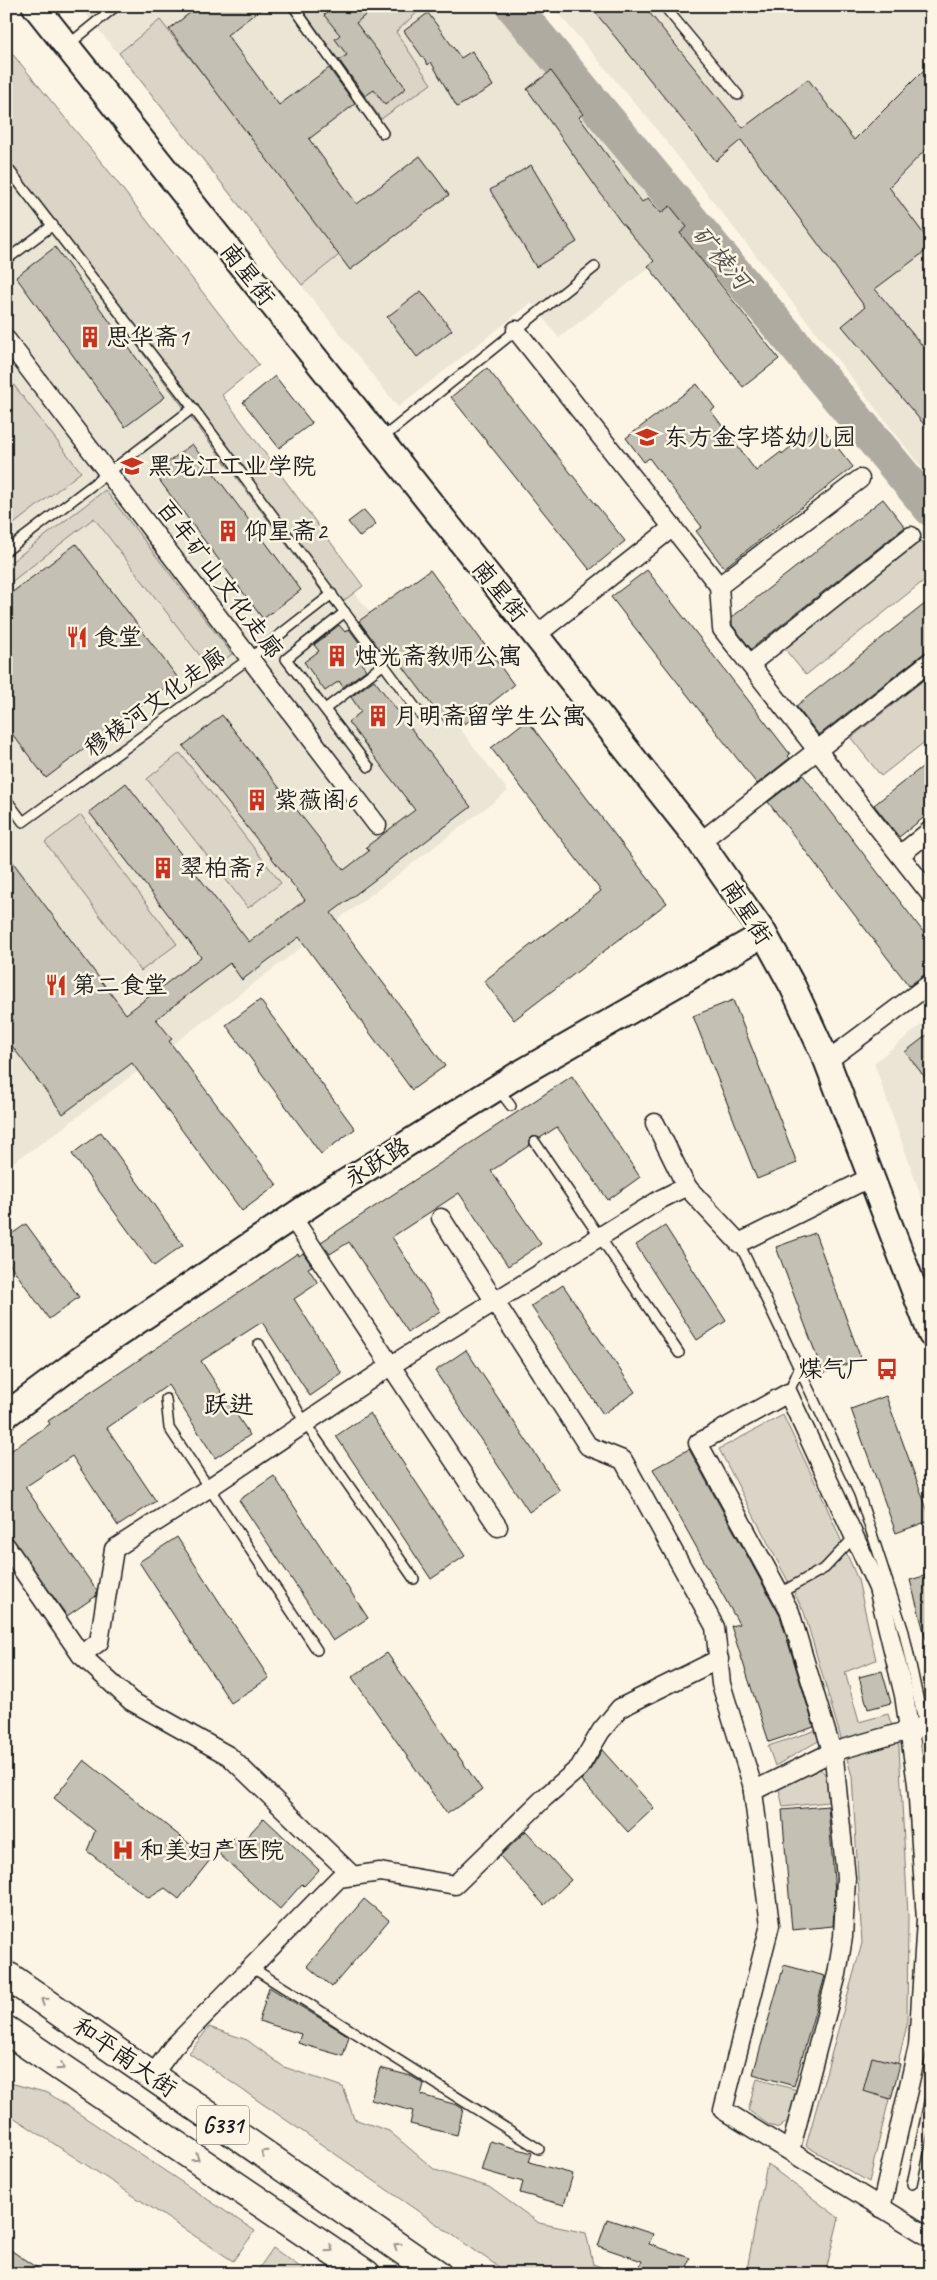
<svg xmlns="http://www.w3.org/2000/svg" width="937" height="2280" viewBox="0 0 937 2280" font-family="Caveat,'LXGW WenKai TC',sans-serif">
  <rect width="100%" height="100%" fill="#fcf5e5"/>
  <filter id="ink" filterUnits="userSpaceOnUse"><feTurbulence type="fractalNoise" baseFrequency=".02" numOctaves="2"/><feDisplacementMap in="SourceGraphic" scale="10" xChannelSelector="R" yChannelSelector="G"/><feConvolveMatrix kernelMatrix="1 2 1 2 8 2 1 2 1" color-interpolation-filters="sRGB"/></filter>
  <g filter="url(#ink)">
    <g fill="#ebe5d6">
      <path d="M80 6H497L619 142 693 233 559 338 531 303 398 407Z"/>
      <path d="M552 6H931V479L650 121Z"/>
      <path d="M6 141 508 791 52 1136 6 1167Z"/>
      <path d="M931 1017V1225L874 1063Z"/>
    </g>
    <g fill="#dbd5c8" stroke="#7c7872">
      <path d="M300 6H424L396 32 431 84 381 119Z"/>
      <path d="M160 20 343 252 302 285 119 53Z"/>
      <path d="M6 46 107 169 259 365 222 395 363 586 334 608 6 171Z"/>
      <path d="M6 375 81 472 6 530Z"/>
      <path d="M105 490 232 654 211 670 94 518 6 586V566Z"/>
      <path d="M918 538 931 554V575L806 675 783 647Z"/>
      <path d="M931 674V737L881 776 851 738Z"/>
      <path d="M180 753 281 883 248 908 147 779Z"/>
      <path d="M81 815 177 944 141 971 45 842Z"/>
      <path d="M783 1415 825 1503 858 1580 876 1660 845 1672 859 1722 888 1714 899 1747 908 1916 907 2025 869 2182 806 2146 862 1943 852 1776 804 1612 719 1449Z"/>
      <path d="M817 1730 820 1740 775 1766 768 1746Z"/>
      <path d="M816 1767C831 1773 827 1788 828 1802L783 1807 779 1789Z"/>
      <path d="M209 2027 247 2040 284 2067 343 2087 354 2119 389 2131 435 2170 489 2187 539 2223 586 2233 593 2264 620 2274H509L189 2053Z"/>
      <path d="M757 2079 797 2090 789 2120 779 2128 769 2125 748 2110Z"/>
      <path d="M10 2083 48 2093 255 2231 233 2261 10 2115 6 2120V2084Z"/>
      <path d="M767 2164 839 2218 825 2274H746Z"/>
      <path d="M273 2248 310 2274H255Z"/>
    </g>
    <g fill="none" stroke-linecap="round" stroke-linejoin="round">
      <path stroke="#b0aba1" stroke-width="35" d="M513 6 931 509"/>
    </g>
    <g fill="#c4c0b3" stroke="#1c1c1c">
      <path d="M199 6H265L227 35 279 105 329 68 355 104 309 139 357 204 420 156 449 195 350 270 169 29Z"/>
      <path d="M335 6H376L356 23 406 88 385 105 374 90 365 96 339 60 347 55 335 39 340 35 324 15Z"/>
      <path d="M590 6H644L743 128 808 79 854 140 931 63V144L889 187 931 244V247L875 289 931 356V433L842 326 865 307 741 140 716 161Z"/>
      <path d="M428 13 461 58 472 51 493 86 457 107 431 62 428 65 404 31Z"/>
      <path d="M551 71 583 114 579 117 642 202 648 198 661 213 670 206 687 227 680 233 779 359 743 387 648 266 654 261 620 221 527 89Z"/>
      <path d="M531 165 577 242 536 267 490 190Z"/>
      <path d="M55 247 165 397 125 427 16 277Z"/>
      <path d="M421 291 452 330 417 357 387 317Z"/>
      <path d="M487 368 625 541 590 570 451 397Z"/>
      <path d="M275 376 312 423 279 448 243 402Z"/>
      <path d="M697 384 715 408 711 411 756 471 781 452 782 454 819 424 853 467 724 568 696 531 702 527 649 458 644 462 626 438Z"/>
      <path d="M192 444 301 590 263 619 154 473Z"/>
      <path d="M883 499 905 527 751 649 732 625V617Z"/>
      <path d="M364 510 376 524 360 537 348 522Z"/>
      <path d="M76 544 178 678 46 778 6 726V597Z"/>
      <path d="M430 570 514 685 465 724 457 714 445 723 387 645 380 650 359 621Z"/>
      <path d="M647 570 790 754 788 756 790 758 757 784 611 597Z"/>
      <path d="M931 599V650L924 653 819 735 796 706Z"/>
      <path d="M339 625 345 632 349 629 370 657 362 664 366 670 343 687 339 681 325 691 304 662 319 651 314 645Z"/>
      <path d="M374 680 471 807 331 913 445 1066 412 1090 299 937 242 980 230 963 156 1019 172 1039 169 1041 277 1185 242 1211 132 1063 63 1114 6 1038V853L126 1014 201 957 89 812 126 783 249 942 305 900 183 746 222 715 344 870 369 851 366 847 415 810 348 722 361 712 351 697Z"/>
      <path d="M527 720 667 903 514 1020 484 981 601 891 491 748Z"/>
      <path d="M931 760V812L899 837 874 805Z"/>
      <path d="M803 775 931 942V973L925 974 909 986 768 802Z"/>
      <path d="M260 1000 355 1129 321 1154 226 1025Z"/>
      <path d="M733 1000 797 1163 757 1179 693 1016Z"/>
      <path d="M931 1032V1085L905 1052Z"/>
      <path d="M572 1076 640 1177 608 1200 557 1127 540 1138 532 1137 529 1140 530 1145 491 1171 541 1244 508 1266 459 1193 392 1237 440 1311 408 1332 349 1242 330 1254 321 1242Z"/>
      <path d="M101 1132 183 1245 154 1266 72 1154Z"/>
      <path d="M26 1224 79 1297 49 1319 6 1259V1238Z"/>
      <path d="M665 1226 726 1321 697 1340 636 1245Z"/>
      <path d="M815 1233 861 1359 823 1373 776 1247Z"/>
      <path d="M298 1253 299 1256 303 1253 312 1266 308 1268 318 1283 294 1299 342 1374 310 1396 262 1322 201 1361 250 1435 215 1458 168 1385 107 1428 156 1501 118 1526 72 1456 25 1487 97 1591 96 1596 67 1616 6 1530V1454L50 1424 48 1421Z"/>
      <path d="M563 1285 635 1392 603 1414 531 1306Z"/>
      <path d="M466 1350 560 1491 529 1512 435 1371Z"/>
      <path d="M886 1396 931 1520 896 1533 851 1409Z"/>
      <path d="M370 1413 465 1556 431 1579 336 1436Z"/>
      <path d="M689 1449 780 1616 814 1727 769 1742 731 1626 739 1624 653 1469Z"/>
      <path d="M274 1476 368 1618 333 1641 239 1500Z"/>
      <path d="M177 1537 269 1678 231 1703 139 1562Z"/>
      <path d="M931 1574V1638L926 1639 910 1580Z"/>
      <path d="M387 1653 482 1790 447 1814 352 1677Z"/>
      <path d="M882 1671 891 1703 868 1709 859 1677Z"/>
      <path d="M602 1750 654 1808 628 1832 581 1780 588 1773Z"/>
      <path d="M84 1760 210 1860 179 1899 165 1888 149 1898 87 1851 95 1831 54 1798Z"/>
      <path d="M828 1806 835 1892 833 1926 792 1930 782 1810Z"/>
      <path d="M264 1818 319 1870 304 1886 302 1884 280 1909 219 1854 235 1837 241 1843Z"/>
      <path d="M526 1831 571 1880 544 1905 500 1856Z"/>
      <path d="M364 1899 389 1920 332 1987 307 1966Z"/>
      <path d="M784 1965 825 1976 794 2086 753 2074Z"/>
      <path d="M269 1987 349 2036 343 2056 298 2043 301 2034 259 2021Z"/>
      <path d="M872 2057 900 2064 891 2099 863 2091Z"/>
      <path d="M380 2068 411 2076 424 2084 421 2095 457 2105 463 2109 457 2135 410 2124 413 2111 371 2100Z"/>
      <path d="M490 2141 532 2153 529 2162 573 2174 564 2205 520 2193 523 2182 481 2170Z"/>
      <path d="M607 2219 653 2234 649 2244 690 2258 685 2274H637L642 2261 598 2246Z"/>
      <path d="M6 2247 46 2274H6Z"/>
    </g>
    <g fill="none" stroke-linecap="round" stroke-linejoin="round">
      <g stroke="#1c1c1c" stroke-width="12">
        <g id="lane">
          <path d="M293 6 383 133"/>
          <path d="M664 6 738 95"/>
          <path d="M68 45 116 6"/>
          <path d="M6 166 193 408 421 715"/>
          <path d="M6 260 53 225"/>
          <path d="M381 439 595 267"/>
          <path d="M6 551 193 408"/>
          <path d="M345 612 286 659 369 767"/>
          <path d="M325 709 384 664"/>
          <path d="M6 799 23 822 250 658 332 594"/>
          <path d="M499 1090 511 1106"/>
          <path d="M535 1142 679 1353"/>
          <path d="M739 1243 859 1494 904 1632 924 1726 931 1799"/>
          <path d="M917 1291 931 1279"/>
          <path d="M259 1344 305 1423 414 1579"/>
          <path d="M788 1394 799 1369"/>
          <path d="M166 1399 169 1428 317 1650"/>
          <path d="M780 1593 825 1568 855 1536"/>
          <path d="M251 1967 539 2149"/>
          <path d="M912 2184 931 2093"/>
        </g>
      </g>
      <g stroke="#1c1c1c" stroke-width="21">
        <g id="street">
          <path d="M516 330 719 586 722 629 931 895"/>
          <path d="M6 339 377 825"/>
          <path d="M719 586 860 479"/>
          <path d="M535 636 673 527"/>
          <path d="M750 664 911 536"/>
          <path d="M700 842 931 661"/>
          <path d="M900 855 931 830"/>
          <path d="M827 1061 931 983"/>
          <path d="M655 1123 686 1186 739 1243 871 1177"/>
          <path d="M292 1217 498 1527"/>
          <path d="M441 1218 588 1446 623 1460 715 1627 721 1684 752 1784 770 1925 723 2110 931 2238"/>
          <path d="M6 1546 81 1655 99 1642 114 1549 209 1488 390 1366 661 1199 687 1186"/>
          <path d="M81 1655 131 1701 229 1756 353 1876"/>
          <path d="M753 1791 832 1752 931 1724"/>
          <path d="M152 2076 173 2047 339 1878 380 1872 455 1885 544 1798 579 1768 601 1731 620 1708 719 1659"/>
          <path d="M790 2151 837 1974 843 1937 846 1878 834 1758 790 1612 698 1443 788 1393 878 1588 904 1695 917 1784 926 1920 918 2046 881 2208"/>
        </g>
      </g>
      <g stroke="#1c1c1c" stroke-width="29">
        <g id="secondary">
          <path d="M35 6 700 842 764 934 793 987 827 1061 931 1334"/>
          <path d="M6 1415 81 1359 323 1196 519 1074 764 934"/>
        </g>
      </g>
      <g stroke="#1c1c1c" stroke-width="31">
        <g id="highway">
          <path d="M9 1977 437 2274"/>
          <path d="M6 2030 366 2274"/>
        </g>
      </g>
      <use href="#lane" stroke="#fcf5e5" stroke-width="9"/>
      <use href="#street" stroke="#fcf5e5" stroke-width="18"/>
      <use href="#secondary" stroke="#fcf5e5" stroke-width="25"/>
      <use href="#highway" stroke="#fcf5e5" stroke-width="28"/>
    </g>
    <defs><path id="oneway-chevron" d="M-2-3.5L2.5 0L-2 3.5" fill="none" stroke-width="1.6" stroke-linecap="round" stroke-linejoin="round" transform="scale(1.25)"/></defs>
    <g stroke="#97938b">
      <use href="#oneway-chevron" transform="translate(44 2001) rotate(-146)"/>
      <use href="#oneway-chevron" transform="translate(61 2067) rotate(34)"/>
      <use href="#oneway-chevron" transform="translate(264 2153) rotate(-145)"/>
      <use href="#oneway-chevron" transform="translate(196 2158) rotate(34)"/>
      <use href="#oneway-chevron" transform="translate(397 2246) rotate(-145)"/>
      <use href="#oneway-chevron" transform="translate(330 2249) rotate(34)"/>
    </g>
  </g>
  <defs>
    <g id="building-bare" transform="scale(1.725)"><path d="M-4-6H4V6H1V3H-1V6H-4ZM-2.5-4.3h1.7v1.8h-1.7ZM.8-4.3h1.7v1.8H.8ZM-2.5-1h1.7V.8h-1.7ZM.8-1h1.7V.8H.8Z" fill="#c8321e" stroke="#fcf5e5" stroke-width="2.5" paint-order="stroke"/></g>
    <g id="school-bare" transform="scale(1.725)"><path d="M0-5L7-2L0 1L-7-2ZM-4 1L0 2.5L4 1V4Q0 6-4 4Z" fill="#c8321e" stroke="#fcf5e5" stroke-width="2.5" paint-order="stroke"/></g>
    <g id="university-bare" transform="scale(1.725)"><path d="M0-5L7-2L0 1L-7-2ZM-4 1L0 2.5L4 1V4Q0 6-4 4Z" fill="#c8321e" stroke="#fcf5e5" stroke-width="2.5" paint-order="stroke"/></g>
    <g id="restaurant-bare" transform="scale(1.725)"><path d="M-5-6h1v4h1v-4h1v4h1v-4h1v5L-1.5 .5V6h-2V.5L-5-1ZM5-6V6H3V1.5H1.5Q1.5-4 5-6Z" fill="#c8321e" stroke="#fcf5e5" stroke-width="2.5" paint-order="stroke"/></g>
    <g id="bus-bare" transform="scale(1.725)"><path d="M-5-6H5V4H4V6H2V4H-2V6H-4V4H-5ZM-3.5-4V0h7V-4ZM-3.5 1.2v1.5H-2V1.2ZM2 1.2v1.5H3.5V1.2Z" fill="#c8321e" stroke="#fcf5e5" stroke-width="2.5" paint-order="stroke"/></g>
    <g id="hospital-bare" transform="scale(1.725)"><path d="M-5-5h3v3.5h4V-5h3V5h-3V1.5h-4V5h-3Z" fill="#c8321e" stroke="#fcf5e5" stroke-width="2.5" paint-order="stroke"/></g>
  </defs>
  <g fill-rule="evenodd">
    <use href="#building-bare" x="90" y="337"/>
    <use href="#school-bare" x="647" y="437"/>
    <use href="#university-bare" x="132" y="466"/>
    <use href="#building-bare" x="228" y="531"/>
    <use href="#restaurant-bare" x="77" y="637"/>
    <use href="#building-bare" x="337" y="656"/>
    <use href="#building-bare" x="378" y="716"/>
    <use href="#building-bare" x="257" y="800"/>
    <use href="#building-bare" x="163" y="868"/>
    <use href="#restaurant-bare" x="56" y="985"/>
    <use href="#bus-bare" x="887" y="1369"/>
    <use href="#hospital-bare" x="123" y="1850"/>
  </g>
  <g text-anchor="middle" stroke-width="5" stroke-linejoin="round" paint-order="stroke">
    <rect fill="#fcf5e5" stroke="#5f5d58" stroke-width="1" x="197" y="2105.5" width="52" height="39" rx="4"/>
    <g font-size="22" font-weight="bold" fill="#1c1c1c">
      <text x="223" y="2133">G331</text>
    </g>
    <g font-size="24" fill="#1c1c1c" stroke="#fcf5e5">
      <text transform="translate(248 274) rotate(52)" y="8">南星街</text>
      <text transform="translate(220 579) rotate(53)" y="8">百年矿山文化走廊</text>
      <text transform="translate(500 591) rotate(51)" y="8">南星街</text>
      <text transform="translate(155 702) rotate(-36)" y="8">穆棱河文化走廊</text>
      <text transform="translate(747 912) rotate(57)" y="8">南星街</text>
      <text transform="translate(377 1162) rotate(-32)" y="8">永跃路</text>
      <text transform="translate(125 2057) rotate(35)" y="8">和平南大街</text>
    </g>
    <g font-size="24" fill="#1c1c1c" stroke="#fcf5e5" text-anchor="start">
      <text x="106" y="345">思华斋1</text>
      <text x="664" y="445">东方金字塔幼儿园</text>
      <text x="148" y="474">黑龙江工业学院</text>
      <text x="244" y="539">仰星斋2</text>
      <text x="94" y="645">食堂</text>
      <text x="354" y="664">烛光斋教师公寓</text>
      <text x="394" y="724">月明斋留学生公寓</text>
      <text x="274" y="808">紫薇阁6</text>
      <text x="180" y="876">翠柏斋7</text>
      <text x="72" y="993">第二食堂</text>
      <text x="870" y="1377" text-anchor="end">煤气厂</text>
      <text x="140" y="1858">和美妇产医院</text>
    </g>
    <g font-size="25" font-style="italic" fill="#575551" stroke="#fcf5e5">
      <text transform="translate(722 257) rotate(50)" y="9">矿棱河</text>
    </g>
    <g font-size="25" fill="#1c1c1c" stroke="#fcf5e5">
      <text x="229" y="1413">跃进</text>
    </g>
  </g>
  <rect width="937" height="2280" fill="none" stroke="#fcf5e5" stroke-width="25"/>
  <rect x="12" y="12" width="912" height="2255" fill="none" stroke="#1c1c1c" stroke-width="2" filter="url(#ink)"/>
</svg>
